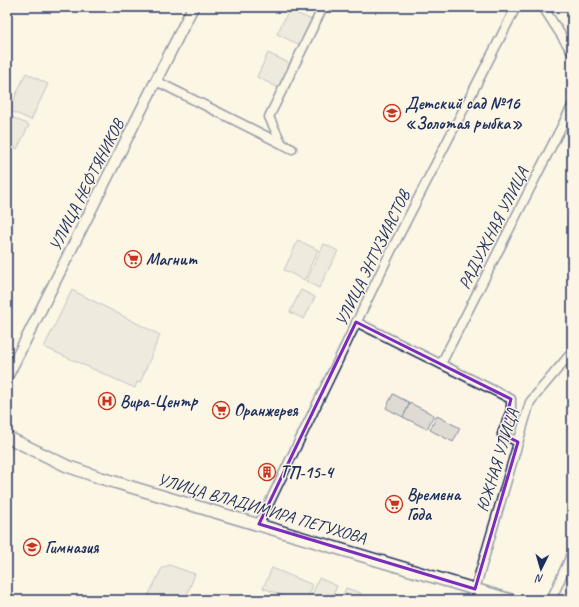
<svg xmlns="http://www.w3.org/2000/svg" width="579" height="607" viewBox="0 0 579 607" font-family="Caveat,sans-serif">
  <rect width="100%" height="100%" fill="#fcf5e5"/>
  <filter id="ink" filterUnits="userSpaceOnUse"><feTurbulence type="fractalNoise" baseFrequency=".025" numOctaves="2"/><feDisplacementMap in="SourceGraphic" scale="8" xChannelSelector="R" yChannelSelector="G"/><feConvolveMatrix kernelMatrix="1 2 1 2 8 2 1 2 1" color-interpolation-filters="sRGB"/></filter>
  <g filter="url(#ink)">
    <g fill="#dfdbd4" stroke="#7d8599">
      <path d="M289 10 312 20 300 45 277 34Z"/>
      <path d="M268 53 291 64 279 88 257 77Z"/>
      <path d="M26 73 48 84 31 120 9 110Z"/>
      <path d="M7 115 29 125 17 149 7 145Z"/>
      <path d="M298 240 318 250 304 280 284 270Z"/>
      <path d="M324 244 338 251 319 288 306 281Z"/>
      <path d="M72 290 160 335 140 383 137 382 135 388 44 347Z"/>
      <path d="M301 290 315 297 304 319 290 312Z"/>
      <path d="M393 394 410 403 403 417 386 408Z"/>
      <path d="M410 403 434 415 427 429 403 417Z"/>
      <path d="M437 416 460 428 453 442 430 430Z"/>
      <path d="M169 565 195 574 185 600H150L147 598 162 568Z"/>
      <path d="M272 568 313 585 307 600H294L263 588Z"/>
      <path d="M319 578 337 586 331 600H310Z"/>
      <path d="M346 588 361 593 357 600H341Z"/>
    </g>
    <g fill="none" stroke-linecap="round" stroke-linejoin="round">
      <g stroke="#1b2f5e" stroke-width="11">
        <g id="minor">
          <path d="M543 7 572 52"/>
          <path d="M156 81 292 149"/>
          <path d="M282 144 269 117 323 7"/>
          <path d="M356 322 511 399V410L502 434 518 442"/>
          <path d="M441 364 572 106"/>
          <path d="M259 524 391 251 516 7"/>
          <path d="M475 589 530 402 572 352"/>
          <path d="M551 600 572 553"/>
        </g>
      </g>
      <g stroke="#1b2f5e" stroke-width="13">
        <path id="tertiary" d="M7 377 193 7"/>
      </g>
      <g stroke="#1b2f5e" stroke-width="14">
        <path id="secondary" d="M7 437 67 466 101 478 511 600"/>
      </g>
      <use href="#minor" stroke="#fcf5e5" stroke-width="8"/>
      <use href="#tertiary" stroke="#fcf5e5" stroke-width="10"/>
      <use href="#secondary" stroke="#fcf5e5" stroke-width="11"/>
    </g>
  </g>
  <path d="M0 0H579V607H0ZM356 322 511 399 502 434 518 442 475 589 259 524Z" fill="#fcf5e5" fill-opacity=".55" fill-rule="evenodd"/>
  <path fill="none" stroke="#7b2cbf" stroke-width="3" stroke-linejoin="round" d="M356 322 511 399 502 434 518 442 475 589 259 524Z"/>
  <defs>
    <g id="school-ring" transform="scale(0.9)"><circle r="9.5" fill="#fcf5e5" stroke="#c8321e" stroke-width="1.5"/><path d="M0-5L7-2L0 1L-7-2ZM-4 1L0 2.5L4 1V4Q0 6-4 4Z" fill="#c8321e"/></g>
    <g id="supermarket-ring" transform="scale(0.9)"><circle r="9.5" fill="#fcf5e5" stroke="#c8321e" stroke-width="1.5"/><path d="M-6-5.5h2.5l.6 2H6L4.5 2H-2.5L-4.4-4H-6ZM-1.5 3.2a1.3 1.3 0 1 0 .1 0ZM3 3.2a1.3 1.3 0 1 0 .1 0Z" fill="#c8321e"/></g>
    <g id="hospital-ring" transform="scale(0.9)"><circle r="9.5" fill="#fcf5e5" stroke="#c8321e" stroke-width="1.5"/><path d="M-5-5h3v3.5h4V-5h3V5h-3V1.5h-4V5h-3Z" fill="#c8321e"/></g>
    <g id="building-ring" transform="scale(0.9)"><circle r="9.5" fill="#fcf5e5" stroke="#c8321e" stroke-width="1.5"/><path d="M-4-6H4V6H1V3H-1V6H-4ZM-2.5-4.3h1.7v1.8h-1.7ZM.8-4.3h1.7v1.8H.8ZM-2.5-1h1.7V.8h-1.7ZM.8-1h1.7V.8H.8Z" fill="#c8321e"/></g>
  </defs>
  <g fill-rule="evenodd">
    <use href="#school-ring" x="392" y="113"/>
    <use href="#supermarket-ring" x="133" y="259"/>
    <use href="#hospital-ring" x="107" y="401"/>
    <use href="#supermarket-ring" x="221" y="410"/>
    <use href="#building-ring" x="267" y="472"/>
    <use href="#supermarket-ring" x="394" y="504"/>
    <use href="#school-ring" x="32" y="547"/>
  </g>
  <g text-anchor="middle" stroke-width="3" stroke-linejoin="round" paint-order="stroke">
    <g font-size="17" font-weight="bold" fill="#1b2f5e" stroke="#fcf5e5" text-anchor="start">
      <text x="405" y="109">Детский сад №16<tspan x="405" dy="20">«Золотая рыбка»</tspan></text>
      <text x="146" y="265">Магнит</text>
      <text x="120" y="407">Вира-Центр</text>
      <text x="234" y="416">Оранжерея</text>
      <text x="280" y="478">ТП-15-4</text>
      <text x="407" y="500">Времена<tspan x="407" dy="20">Года</tspan></text>
      <text x="45" y="553">Гимназия</text>
    </g>
    <g font-size="17" fill="#1b2f5e" stroke="#fcf5e5">
      <text transform="translate(86 185) rotate(-63)" y="6">УЛИЦА НЕФТЯНИКОВ</text>
      <text transform="translate(493 228) rotate(-63)" y="6">РАДУЖНАЯ УЛИЦА</text>
      <text transform="translate(372 258) rotate(-64)" y="6">УЛИЦА ЭНТУЗИАСТОВ</text>
      <text transform="translate(497 460) rotate(-73)" y="6">ЮЖНАЯ УЛИЦА</text>
      <text transform="translate(262 508) rotate(16)" y="6">УЛИЦА ВЛАДИМИРА ПЕТУХОВА</text>
    </g>
  </g>
  <rect width="579" height="607" fill="none" stroke="#fcf5e5" stroke-width="24"/>
  <rect x="12" y="12" width="555" height="583" fill="none" stroke="#1b2f5e" stroke-width="1.5" filter="url(#ink)"/>
  <g transform="translate(541 569) rotate(185)" stroke="#fcf5e5" stroke-width="3" paint-order="stroke">
  <path d="M0-3L7 15L0 10L-7 15Z" fill="#1b2f5e"/>
  <text y="-6" font-size="11" font-weight="bold" text-anchor="middle" fill="#1b2f5e">N</text>
  </g>
</svg>
